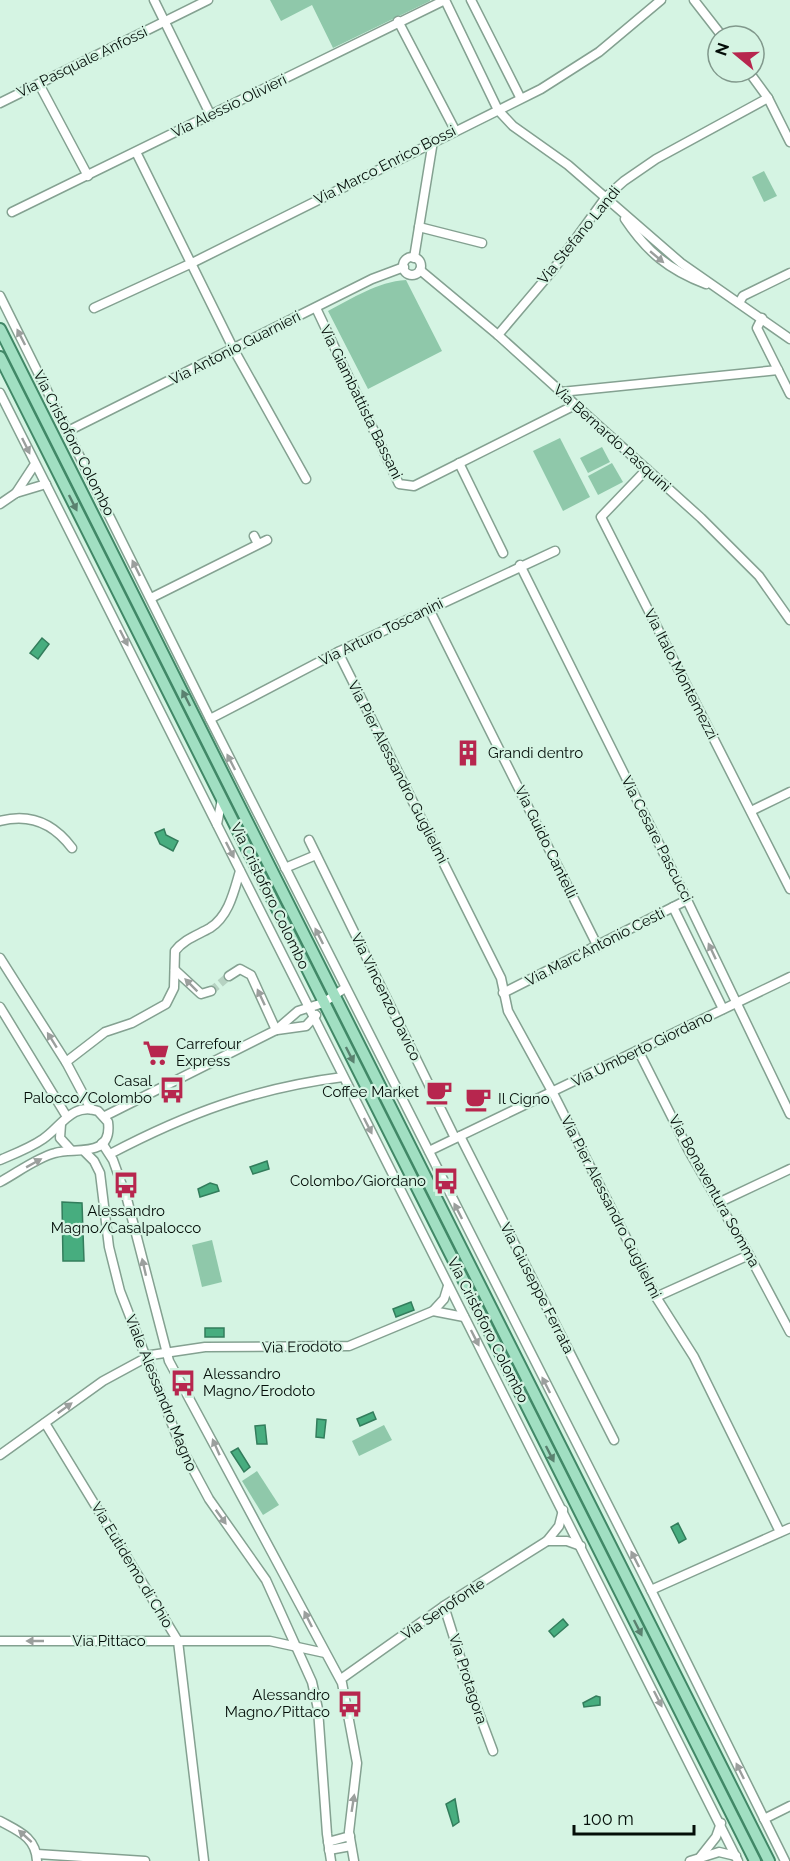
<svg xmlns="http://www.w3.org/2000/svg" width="790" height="1861" viewBox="0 0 790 1861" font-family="Raleway,sans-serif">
  <rect width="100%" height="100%" fill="#d5f4e3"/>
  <g fill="#8fc8aa">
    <path d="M270 0H430V1L333 48 312 5 281 21Z"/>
    <path d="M764 171 777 196 764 202 752 177Z"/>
    <path d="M406 280 442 351 368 389 328 311C353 298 377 282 406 280Z"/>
    <path d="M560 438 590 497 563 511 533 451Z"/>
    <path d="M602 447 610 462 588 473 580 458Z"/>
    <path d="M612 463 623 482 598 495 588 476Z"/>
    <path d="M212 1240 222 1282 202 1287 192 1245Z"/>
    <path d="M384 1425 392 1440 359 1456 352 1441Z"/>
    <path d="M257 1471 279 1505 263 1515 242 1481Z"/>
  </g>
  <g fill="#47ad7f" stroke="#337d5c" stroke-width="1.5">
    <path d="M42 638 49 644 38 659 30 653Z"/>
    <path d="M164 829 166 835 178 841 173 851 160 844 155 833Z"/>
    <path d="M267 1161 269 1169 253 1174 250 1167Z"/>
    <path d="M210 1183 217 1185 219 1191 200 1197 198 1189Z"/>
    <path d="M62 1202 82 1203 84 1261H63Z"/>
    <path d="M411 1302 414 1310 396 1317 393 1309Z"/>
    <rect x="205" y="1328" width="19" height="9"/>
    <path d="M373 1412 376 1419 360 1426 357 1419Z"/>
    <path d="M317 1419 326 1420 324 1438 316 1437Z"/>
    <path d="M265 1425 267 1444H257L255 1426Z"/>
    <path d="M238 1448 250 1467 244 1472 231 1452Z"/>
    <path d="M678 1523 686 1539 679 1543 671 1527Z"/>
    <path d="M563 1619 568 1625 554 1637 549 1631Z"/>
    <path d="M596 1696 600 1697V1705L584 1707 583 1703Z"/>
    <path d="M455 1799 459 1822 453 1826 446 1804Z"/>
  </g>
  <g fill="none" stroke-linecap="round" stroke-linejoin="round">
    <path stroke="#b6d2c2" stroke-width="8" stroke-dasharray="8 4" stroke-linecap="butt" d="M211 991 229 976"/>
    <g stroke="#84a191" stroke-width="11">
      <g id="minor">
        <path d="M154 0 211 116"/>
        <path d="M445 0 498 110 513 126 568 165 681 263 790 339"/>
        <path d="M471 0 520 97"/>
        <path d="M694 0 722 36"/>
        <path d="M398 21 455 130"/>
        <path d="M749 72 768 98 790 142"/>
        <path d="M39 84 88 176"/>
        <path d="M0 103 208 0"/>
        <path d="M136 152 234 350 306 479"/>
        <path d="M12 212 445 0"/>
        <path d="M625 219C647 252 669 270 706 284"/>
        <path d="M419 227 482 243"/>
        <circle cx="412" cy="266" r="9"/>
        <path d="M414 258 433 141"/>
        <path d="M420 270 498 335 701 518 759 576 790 620"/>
        <path d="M0 296 210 719 651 1590 785 1861"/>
        <path d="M739 303 743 296 790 273"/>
        <path d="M94 308 192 263 541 89 599 52 661 0"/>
        <path d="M316 308 399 484 414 486 575 405"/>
        <path d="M762 318 757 328 790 394"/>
        <path d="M498 335 553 270 606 197 624 181 656 159 768 98"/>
        <path d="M561 392 778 370"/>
        <path d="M0 393 738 1861"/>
        <path d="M68 431 372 279 404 267"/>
        <path d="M459 463 503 553"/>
        <path d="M647 469 601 517 790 889"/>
        <path d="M16 493 35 464"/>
        <path d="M0 504 16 493 46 484"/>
        <path d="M254 536 258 544"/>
        <path d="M520 565 687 900 790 1114"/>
        <path d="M151 598 267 540"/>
        <path d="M429 609 598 947"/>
        <path d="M338 652 501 978 508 1011 553 1093 656 1297 694 1357 780 1532"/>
        <path d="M210 719 338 652 555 551"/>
        <path d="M751 811 790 792"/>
        <path d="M0 821C30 813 54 824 72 848"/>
        <path d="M217 824 222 799"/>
        <path d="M309 840 455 1138"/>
        <path d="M285 868 316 855"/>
        <path d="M673 907 723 1009"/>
        <path d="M0 958 66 1062 91 1109"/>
        <path d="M175 970 201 994 211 991"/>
        <path d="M229 976 240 969 251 975 276 1030"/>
        <path d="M503 993 687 900"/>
        <path d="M0 1007 67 1117"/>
        <path d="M277 1030 306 1026 316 1015"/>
        <path d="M638 1050 689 1151 749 1255 790 1332"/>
        <path d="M66 1062 105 1032 132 1023 166 1004 174 988 175 951C184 939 198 935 210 928 229 916 234 891 240 871"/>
        <path d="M105 1116 276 1030 298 1011 323 1003 345 988"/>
        <path d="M61 1124 60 1138 71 1150"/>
        <path d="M460 1136 614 1440"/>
        <path d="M102 1143 113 1160 127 1199 169 1361 342 1683 357 1763 349 1832 354 1861"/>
        <path d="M429 1151 790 977"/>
        <path d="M85 1152 94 1161 100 1173 109 1247 120 1291 181 1447 209 1499 266 1580 312 1682 318 1709 327 1834 331 1861"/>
        <path d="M110 1154C188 1113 256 1088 343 1077"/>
        <path d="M0 1160C14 1154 30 1148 43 1139 61 1127 72 1102 98 1111L108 1122C113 1159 74 1147 55 1153 36 1158 17 1173 0 1182"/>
        <path d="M718 1203 790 1169"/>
        <path d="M656 1297 749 1255"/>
        <path d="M433 1311 464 1317"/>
        <path d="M45 1423 178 1641 204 1861"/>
        <path d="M0 1455 103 1381 151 1355 205 1347 349 1346 433 1311 444 1299 448 1286"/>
        <path d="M547 1541H567L581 1546"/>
        <path d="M651 1590 790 1528"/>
        <path d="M444 1606 472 1695 493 1751"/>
        <path d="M0 1641H270L325 1653"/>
        <path d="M341 1679 444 1606 547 1541 559 1526 563 1510"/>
        <path d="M764 1819 790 1806"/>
        <path d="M0 1821C18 1831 36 1837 37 1861"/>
        <path d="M328 1842 350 1836"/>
        <path d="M329 1850 351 1846"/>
        <path d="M37 1854 145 1861"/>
        <path d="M701 1856 716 1837 721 1823"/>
        <path d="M690 1861 719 1852 736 1856"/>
      </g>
    </g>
    <g stroke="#418867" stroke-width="14">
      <g id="major">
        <path d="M0 329 769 1861"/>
        <path d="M0 357 755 1861"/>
      </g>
    </g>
    <use href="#minor" stroke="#fff" stroke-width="8"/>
    <use href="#major" stroke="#a1dfc2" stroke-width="10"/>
  </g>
  <defs><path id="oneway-solid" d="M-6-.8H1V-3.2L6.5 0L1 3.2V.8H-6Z" transform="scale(1.5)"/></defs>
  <g fill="#9b9f9d">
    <use href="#oneway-solid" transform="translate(657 257) rotate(40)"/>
    <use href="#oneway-solid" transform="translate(21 337) rotate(-117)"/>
    <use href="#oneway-solid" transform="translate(26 446) rotate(64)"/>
    <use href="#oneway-solid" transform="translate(136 568) rotate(-116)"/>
    <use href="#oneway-solid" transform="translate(124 638) rotate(63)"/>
    <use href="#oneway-solid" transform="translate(231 762) rotate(-117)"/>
    <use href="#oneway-solid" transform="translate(230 850) rotate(63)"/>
    <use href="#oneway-solid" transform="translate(319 936) rotate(-117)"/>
    <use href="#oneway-solid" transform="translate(712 951) rotate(-115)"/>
    <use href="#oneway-solid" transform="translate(191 985) rotate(-135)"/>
    <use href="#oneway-solid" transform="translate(261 997) rotate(-115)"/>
    <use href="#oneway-solid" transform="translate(52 1040) rotate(-122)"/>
    <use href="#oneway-solid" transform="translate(368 1126) rotate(63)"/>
    <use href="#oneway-solid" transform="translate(34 1163) rotate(-29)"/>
    <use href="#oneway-solid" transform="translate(458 1211) rotate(-117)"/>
    <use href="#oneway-solid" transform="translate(144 1267) rotate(-103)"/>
    <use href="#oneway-solid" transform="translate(475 1338) rotate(63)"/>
    <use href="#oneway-solid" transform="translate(546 1385) rotate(-117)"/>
    <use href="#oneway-solid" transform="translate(65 1408) rotate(-36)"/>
    <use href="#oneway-solid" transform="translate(216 1447) rotate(-114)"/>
    <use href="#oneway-solid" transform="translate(221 1517) rotate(54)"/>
    <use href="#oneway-solid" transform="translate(635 1559) rotate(-117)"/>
    <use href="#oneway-solid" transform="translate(308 1619) rotate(-116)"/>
    <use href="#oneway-solid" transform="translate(35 1641) rotate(-180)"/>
    <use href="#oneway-solid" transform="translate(658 1699) rotate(63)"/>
    <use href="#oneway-solid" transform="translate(740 1771) rotate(-116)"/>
    <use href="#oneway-solid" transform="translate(353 1803) rotate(-81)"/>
    <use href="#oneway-solid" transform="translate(25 1836) rotate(-138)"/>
  </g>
  <g fill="#5a816f">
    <use href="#oneway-solid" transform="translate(73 503) rotate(63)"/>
    <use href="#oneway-solid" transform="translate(186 698) rotate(-117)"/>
    <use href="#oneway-solid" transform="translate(350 1055) rotate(63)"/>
    <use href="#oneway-solid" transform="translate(550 1454) rotate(63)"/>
    <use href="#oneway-solid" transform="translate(638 1628) rotate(63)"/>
  </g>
  <defs>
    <g id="building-bare" transform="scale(2.07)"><path d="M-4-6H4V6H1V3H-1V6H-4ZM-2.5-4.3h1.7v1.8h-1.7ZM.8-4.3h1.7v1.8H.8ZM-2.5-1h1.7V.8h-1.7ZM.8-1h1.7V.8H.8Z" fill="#b7264e" stroke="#d5f4e3" stroke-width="2.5" paint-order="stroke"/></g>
    <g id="supermarket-bare" transform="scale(2.07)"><path d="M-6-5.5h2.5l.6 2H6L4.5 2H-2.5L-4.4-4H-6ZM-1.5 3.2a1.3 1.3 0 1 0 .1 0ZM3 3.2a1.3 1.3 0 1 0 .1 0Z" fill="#b7264e" stroke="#d5f4e3" stroke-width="2.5" paint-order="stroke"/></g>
    <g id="bus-bare" transform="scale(2.07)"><path d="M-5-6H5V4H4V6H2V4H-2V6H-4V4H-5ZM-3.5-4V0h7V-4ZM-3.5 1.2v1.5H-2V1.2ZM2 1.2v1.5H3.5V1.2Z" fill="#b7264e" stroke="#d5f4e3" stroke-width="2.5" paint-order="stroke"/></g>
    <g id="cafe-bare" transform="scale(2.07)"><path d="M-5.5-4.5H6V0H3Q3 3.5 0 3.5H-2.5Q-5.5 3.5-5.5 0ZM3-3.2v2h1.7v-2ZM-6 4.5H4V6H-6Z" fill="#b7264e" stroke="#d5f4e3" stroke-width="2.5" paint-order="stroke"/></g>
  </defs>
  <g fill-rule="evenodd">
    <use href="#building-bare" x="468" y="753"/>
    <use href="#supermarket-bare" x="156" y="1053"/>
    <use href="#bus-bare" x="172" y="1090"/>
    <use href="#cafe-bare" x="439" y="1092"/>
    <use href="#cafe-bare" x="478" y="1099"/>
    <use href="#bus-bare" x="446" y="1181"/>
    <use href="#bus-bare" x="126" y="1185"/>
    <use href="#bus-bare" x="183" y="1383"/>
    <use href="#bus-bare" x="350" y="1704"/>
  </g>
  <g text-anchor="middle" stroke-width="4.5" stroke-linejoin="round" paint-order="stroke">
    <g font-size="15" fill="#040e09" stroke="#d5f4e3">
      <text transform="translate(82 62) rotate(-26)" y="5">Via Pasquale Anfossi</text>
      <text transform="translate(229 106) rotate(-26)" y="5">Via Alessio Olivieri</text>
      <text transform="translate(385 165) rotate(-27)" y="5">Via Marco Enrico Bossi</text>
      <text transform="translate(579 235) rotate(-51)" y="5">Via Stefano Landi</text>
      <text transform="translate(235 348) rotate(-27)" y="5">Via Antonio Guarnieri</text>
      <text transform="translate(361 402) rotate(64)" y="5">Via Giambattista Bassani</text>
      <text transform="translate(612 438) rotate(42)" y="5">Via Bernardo Pasquini</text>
      <text transform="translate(74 443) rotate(63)" y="5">Via Cristoforo Colombo</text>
      <text transform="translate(381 632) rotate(-26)" y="5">Via Arturo Toscanini</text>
      <text transform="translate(681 674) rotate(63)" y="5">Via Italo Montemezzi</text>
      <text transform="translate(398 772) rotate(63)" y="5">Via Pier Alessandro Guglielmi</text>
      <text transform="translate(657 839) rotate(63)" y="5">Via Cesare Pascucci</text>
      <text transform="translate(546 842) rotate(64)" y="5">Via Guido Cantelli</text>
      <text transform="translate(270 896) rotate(64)" y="5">Via Cristoforo Colombo</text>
      <text transform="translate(595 947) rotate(-27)" y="5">Via Marc'Antonio Cesti</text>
      <text transform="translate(386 997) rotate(64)" y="5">Via Vincenzo Davico</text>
      <text transform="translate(642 1049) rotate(-26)" y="5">Via Umberto Giordano</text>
      <text transform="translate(714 1191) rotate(61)" y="5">Via Bonaventura Somma</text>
      <text transform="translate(611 1207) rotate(63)" y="5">Via Pier Alessandro Guglielmi</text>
      <text transform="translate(537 1288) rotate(63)" y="5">Via Giuseppe Ferrata</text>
      <text transform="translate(488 1330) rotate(63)" y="5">Via Cristoforo Colombo</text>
      <text transform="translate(302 1347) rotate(-1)" y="5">Via Erodoto</text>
      <text transform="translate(161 1393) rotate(68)" y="5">Viale Alessandro Magno</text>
      <text transform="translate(132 1565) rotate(59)" y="5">Via Eutidemo di Chio</text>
      <text transform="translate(443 1609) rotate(-34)" y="5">Via Senofonte</text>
      <text x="109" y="1646">Via Pittaco</text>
      <text transform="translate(468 1679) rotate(72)" y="5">Via Protagora</text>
    </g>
    <g font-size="15" fill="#040e09" stroke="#d5f4e3" text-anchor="start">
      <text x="488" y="758">Grandi dentro</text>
      <text x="176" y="1049">Carrefour<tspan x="176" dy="17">Express</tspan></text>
      <text x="152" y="1086" text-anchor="end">Casal<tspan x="152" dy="17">Palocco/Colombo</tspan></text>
      <text x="419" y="1097" text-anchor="end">Coffee Market</text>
      <text x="498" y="1104">Il Cigno</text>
      <text x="426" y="1186" text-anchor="end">Colombo/Giordano</text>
      <text x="126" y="1216" text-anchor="middle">Alessandro<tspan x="126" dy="17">Magno/Casalpalocco</tspan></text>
      <text x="203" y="1379">Alessandro<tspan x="203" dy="17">Magno/Erodoto</tspan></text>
      <text x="330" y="1700" text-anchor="end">Alessandro<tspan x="330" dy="17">Magno/Pittaco</tspan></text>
    </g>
  </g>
  <g transform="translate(736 54) rotate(289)"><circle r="28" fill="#d5f4e3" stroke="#81988c" stroke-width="1.5"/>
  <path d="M0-4.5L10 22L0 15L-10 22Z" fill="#b7264e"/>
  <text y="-9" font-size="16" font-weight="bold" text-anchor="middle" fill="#040e09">N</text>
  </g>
  <path d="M574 1825v9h120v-9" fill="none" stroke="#040e09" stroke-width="3"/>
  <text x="583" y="1825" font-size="18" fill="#040e09" stroke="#d5f4e3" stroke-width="4.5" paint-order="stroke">100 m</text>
</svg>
